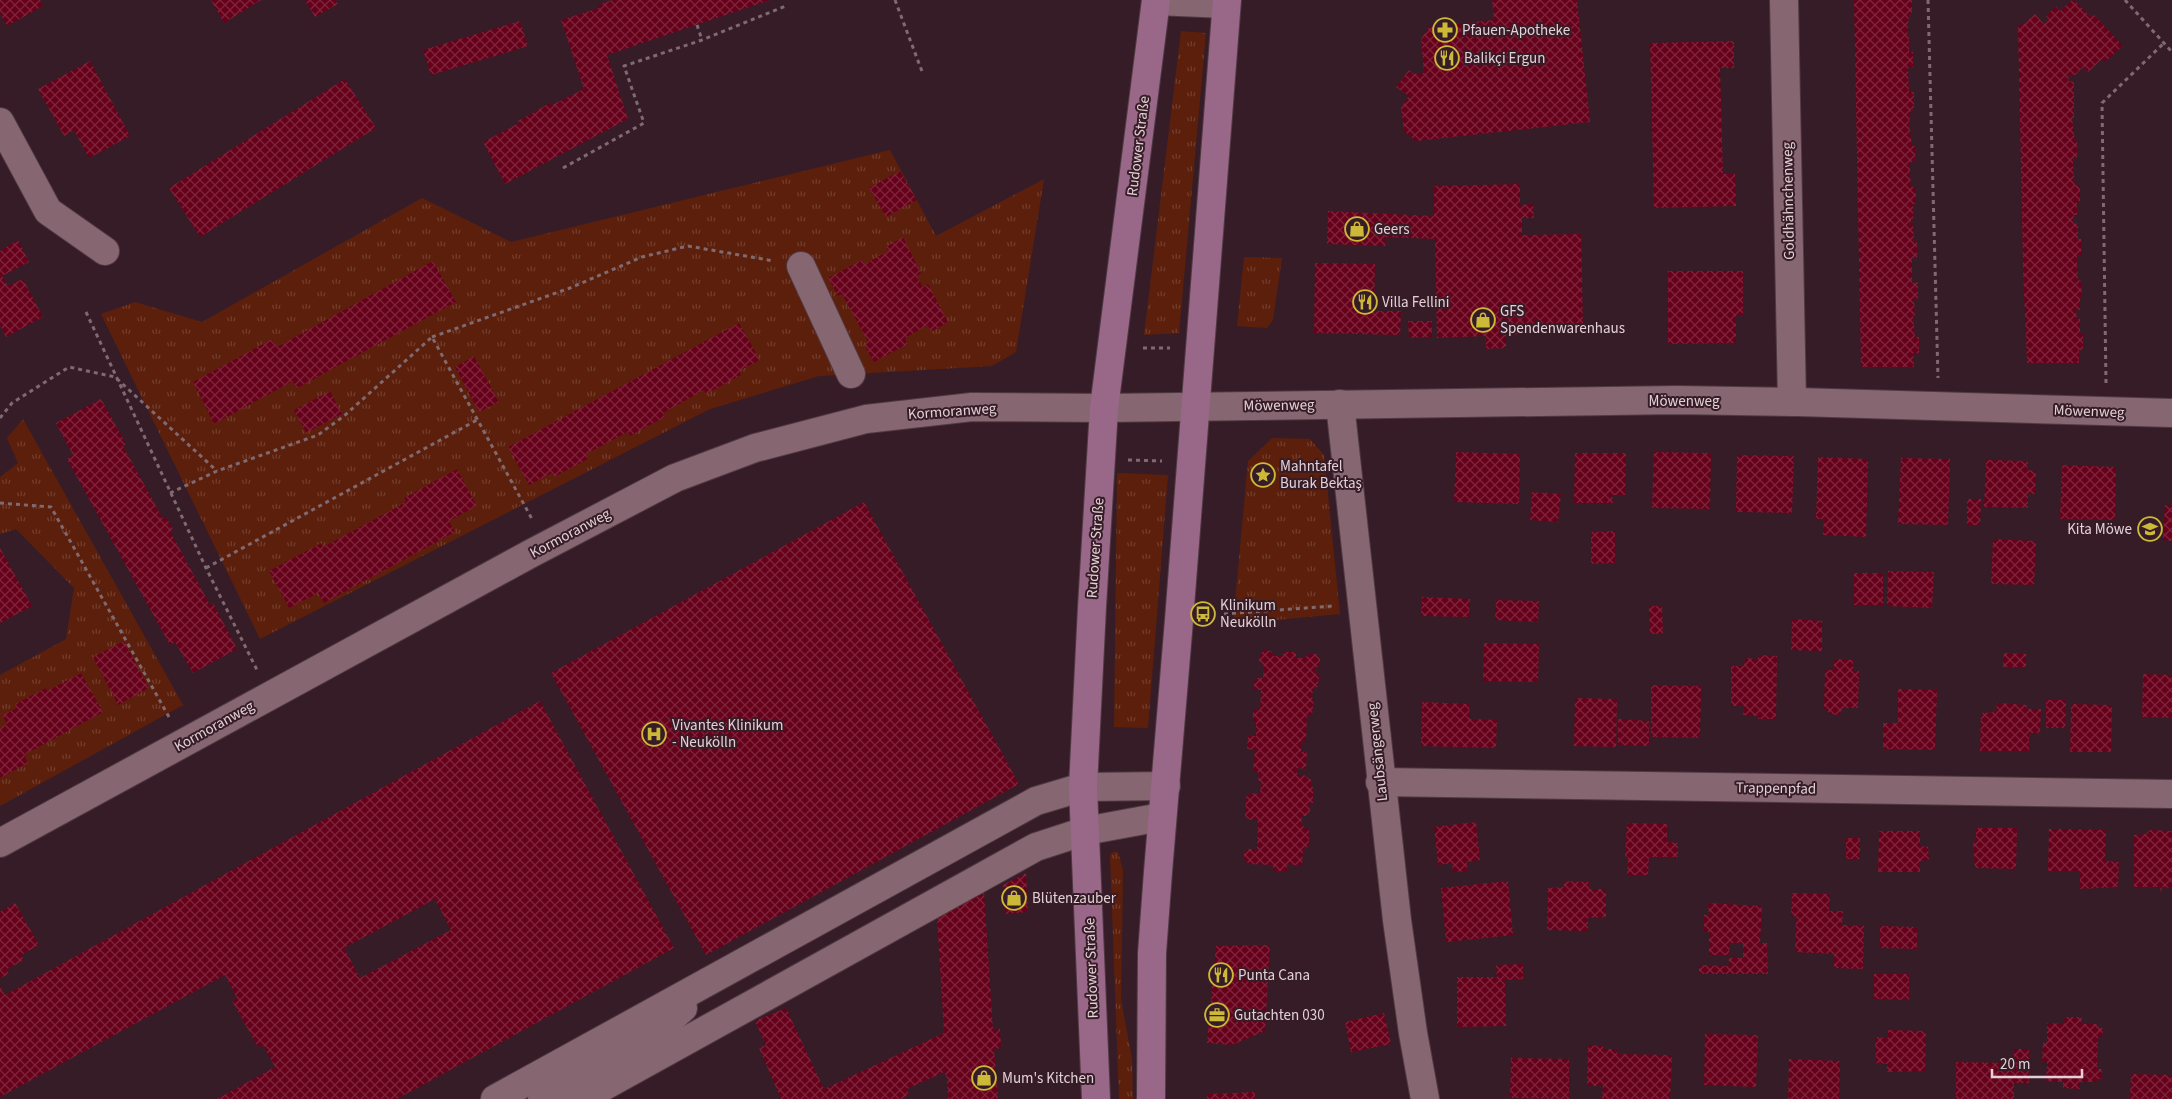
<svg xmlns="http://www.w3.org/2000/svg" width="2172" height="1099" viewBox="0 0 2172 1099" font-family="'Source Sans 3',sans-serif">
  <defs>
    <pattern id="grass-tufts" width="24" height="20" patternUnits="userSpaceOnUse" patternTransform="scale(1.25)"><rect width="24" height="20" fill="#5c1f0b"/><path d="M3 7l-1-3M5 7V3M7 7l1-3M15 17l-1-3M17 17v-4M19 17l1-3" fill="none" stroke="#733e2e"/></pattern>
    <pattern id="building-cross-hatch" width="8" height="8" patternUnits="userSpaceOnUse" patternTransform="scale(1.25)"><rect width="8" height="8" fill="#67011b"/><path d="M0 0l8 8M0 8l8-8" fill="none" stroke="#7d253b"/></pattern>
  </defs>
  <rect width="100%" height="100%" fill="#361c26"/>
  <g fill="url(#grass-tufts)">
    <path d="M1181 31 1206 33 1179 333 1144 335Z"/>
    <path d="M890 150 936 236 1044 179 1016 352 992 366 819 376 710 409 260 639 101 314 135 302 202 322 422 198 511 242Z"/>
    <path d="M1244 257 1282 258 1273 320 1267 328 1237 326Z"/>
    <path d="M23 419 183 705 0 806V675L66 639 74 588 16 529 0 534V477L18 463 7 438Z"/>
    <path d="M1272 438 1310 439 1324 455 1340 614 1233 624 1248 461Z"/>
    <path d="M1117 473 1168 475 1148 728 1114 727Z"/>
    <path d="M1113 852H1118L1123 870 1121 999 1132 1059 1133 1099H1119L1110 855Z"/>
  </g>
  <g fill="url(#building-cross-hatch)" fill-rule="evenodd">
    <path d="M0 0H40L43 6 7 26 0 13Z"/>
    <path d="M211 0H261L224 23Z"/>
    <path d="M305 0H335L338 4 315 17Z"/>
    <path d="M612 0H770L607 55 628 119 505 184 483 142 519 123 518 121 550 103 552 105 584 89 561 20 599 8 598 5Z"/>
    <path d="M1492 0H1577L1590 122 1416 141 1404 131 1401 107 1409 96 1396 87 1409 70 1414 74 1424 73 1421 39 1430 26 1494 20Z"/>
    <path d="M1854 0H1912V13L1909 14 1907 36 1909 35V52H1913V67L1908 68 1909 92H1914V109H1911L1909 124 1912 146H1915V162H1910V175L1911 187H1916V204H1913V219H1911V225H1913L1914 242H1917V258H1912V283L1918 282V299H1914L1915 315 1913 316 1915 337H1919V353H1913L1914 367H1861Z"/>
    <path d="M2072 0H2074L2091 17 2094 15 2123 46 2105 62 2102 59 2088 72 2083 67 2075 75H2068L2069 81 2074 82V118H2072L2075 141H2077V158H2073V169L2075 185H2080V201H2077V215H2074L2073 223 2078 224V239H2081V255H2077V267L2078 280 2081 281 2082 298H2080V310H2076L2077 319H2080V334H2083V350H2079V363H2027L2023 268 2018 25 2024 24 2035 14 2044 24 2049 19 2046 16 2056 6 2060 11Z"/>
    <path d="M520 21 528 46 431 75 423 50Z"/>
    <path d="M1734 41V68H1720L1723 174H1735L1736 206 1654 208 1650 43Z"/>
    <path d="M90 61 130 136 89 158 74 130 64 136 38 89Z"/>
    <path d="M345 79 376 128 200 237 169 188Z"/>
    <path d="M900 171 917 200 886 217 869 188Z"/>
    <path d="M1520 184V205L1533 204 1534 218H1522V235L1581 234 1583 327 1525 328V334L1506 335V348L1486 349V336L1437 338 1435 239 1386 237 1385 246 1327 244 1328 211 1434 216V186Z"/>
    <path d="M903 237 921 273 917 276 923 287 928 284 948 322 931 332 928 325 905 338 908 344 874 362 864 345 868 342 842 294 838 296 828 278 862 260 865 264 888 251 886 247Z"/>
    <path d="M18 240 29 262 2 276 8 286 23 279 43 317 6 337 0 325V251Z"/>
    <path d="M433 261 456 302 297 388 293 381 214 424 193 382 272 339 277 347Z"/>
    <path d="M1315 263 1375 264 1374 311H1401L1400 335 1314 333Z"/>
    <path d="M1668 271H1743V315H1736V343L1668 344Z"/>
    <path d="M1408 321H1432V337L1409 338Z"/>
    <path d="M739 323 760 360 739 371 741 375 706 394 704 390 663 413 665 417 630 436 628 432 586 454 588 459 554 477 552 473 529 485 508 447Z"/>
    <path d="M474 356 499 402 479 412 455 367Z"/>
    <path d="M330 391 342 414 306 433 294 410Z"/>
    <path d="M101 399 126 444 123 446 163 519 166 517 173 529 170 531 210 605 213 603 237 649 193 673 175 642 170 645 67 459 73 455 56 423Z"/>
    <path d="M1456 452 1520 454 1519 504 1454 502Z"/>
    <path d="M1654 452 1711 453 1710 509 1652 508Z"/>
    <path d="M1575 453H1626L1625 495H1612L1613 503H1574Z"/>
    <path d="M1737 455 1794 456 1792 513 1736 512Z"/>
    <path d="M1818 457 1868 459 1866 537 1823 535 1824 519H1816Z"/>
    <path d="M1901 458 1950 459 1948 525 1898 524Z"/>
    <path d="M1986 460 2028 461 2027 470 2036 471 2035 494H2028V508L1984 507Z"/>
    <path d="M2062 465 2116 467 2115 520 2060 519Z"/>
    <path d="M457 469 477 506 449 521 455 532 324 603 318 593 289 608 269 571 321 543 323 547 399 506 406 501 404 498Z"/>
    <path d="M1532 492 1561 494 1558 522 1530 520Z"/>
    <path d="M1967 499H1981L1980 525H1967Z"/>
    <path d="M864 502 1019 784 706 955 551 673Z"/>
    <path d="M2165 505H2172V541L2163 540Z"/>
    <path d="M1615 531V563L1591 564V532Z"/>
    <path d="M1993 539 2036 541 2034 585 1991 584Z"/>
    <path d="M0 548 32 606 0 623Z"/>
    <path d="M1888 571 1934 572 1932 608 1887 606Z"/>
    <rect x="1854" y="573" width="29" height="32"/>
    <path d="M1422 597 1470 599 1469 617 1421 616Z"/>
    <path d="M1496 600 1539 601 1538 622 1495 620Z"/>
    <path d="M1649 606H1662L1663 634H1650Z"/>
    <path d="M1792 619 1822 621V651L1791 650Z"/>
    <path d="M124 641 149 688 118 705 93 657Z"/>
    <path d="M1484 643 1539 644 1538 682 1483 681Z"/>
    <path d="M1264 650 1271 651 1274 656H1283L1284 652H1296V658H1305L1309 654H1316L1320 658V665L1315 669V674H1319L1318 687 1314 688V692L1311 693V698H1314L1312 715H1307L1306 741H1301V752H1307L1306 769 1297 768V775H1304L1311 780V787H1313V803H1310V812L1306 816H1302L1301 825 1309 830V846L1303 850 1302 866 1287 864V871H1273V865L1250 864 1244 860V853L1248 849H1257L1258 820H1250L1245 816 1246 797 1251 793 1260 794 1261 781H1258L1259 773 1253 770 1255 750 1247 749 1248 736H1256V722L1253 723V709L1260 710 1261 690H1254V681L1258 678H1263L1264 666 1259 661 1260 655Z"/>
    <path d="M2004 653 2026 654V667H2003Z"/>
    <path d="M1759 655 1777 656 1776 719H1758V716L1743 715 1744 706H1731V666H1744L1745 658 1758 659Z"/>
    <path d="M1834 659 1853 660V671H1859L1858 708H1843L1839 715 1829 714 1827 709H1824L1825 670H1834Z"/>
    <path d="M81 673 103 712 24 755 28 763 0 778V728L7 724 2 715 17 708 15 704 46 688 47 691Z"/>
    <path d="M2143 674 2172 675V718L2142 717Z"/>
    <path d="M1651 685 1701 686 1700 738 1651 737Z"/>
    <path d="M1898 689 1937 690 1935 750 1883 749V723H1898Z"/>
    <path d="M1575 698 1617 699 1616 747 1574 746Z"/>
    <path d="M2046 700H2066L2065 728H2046Z"/>
    <path d="M540 701 674 948 397 1099H217L275 1067 263 1045 258 1047 232 1001 237 998 225 975 0 1097V986L5 995ZM435 899 451 930 360 978 344 948Z"/>
    <path d="M1422 702 1469 704 1470 719 1497 720 1496 748 1421 746Z"/>
    <path d="M1997 703 2027 705V709H2041L2040 733H2029V751H1980L1981 713 1996 712Z"/>
    <path d="M2071 704 2112 705 2111 752H2070Z"/>
    <path d="M1618 719 1649 721V746L1618 745Z"/>
    <path d="M1476 822 1480 860 1467 862V871L1453 872 1452 863 1438 865 1434 827Z"/>
    <path d="M1627 823 1667 824V842L1678 843V857H1649L1648 875H1627L1628 857 1625 856Z"/>
    <path d="M1976 828H2017L2016 869 1975 868 1973 841H1976Z"/>
    <path d="M2049 829 2106 830 2105 861 2119 862 2118 887 2080 889V871H2048Z"/>
    <path d="M2150 830 2172 831V888L2162 887 2161 894 2160 887H2134V835L2146 834Z"/>
    <path d="M1879 831H1920V846L1928 847 1929 860 1920 861V872H1878Z"/>
    <rect x="1846" y="838" width="14" height="21"/>
    <path d="M1026 873 1028 912 1005 914 1003 885Z"/>
    <path d="M1508 881 1513 935 1446 942 1441 888Z"/>
    <path d="M1564 881 1589 882V889H1606V917L1588 918V931L1547 930 1548 888 1564 887Z"/>
    <path d="M984 892 993 1030 1000 1029 1001 1048 994 1049 998 1099H948L947 1078 944 1072 907 1089 909 1095 901 1099H781L759 1048 766 1045 755 1021 786 1008 824 1089 944 1033 937 917Z"/>
    <path d="M1792 893 1830 894 1829 911H1843L1842 925 1864 926 1863 969 1834 968V954L1795 952 1796 916H1791Z"/>
    <path d="M15 903 39 945 21 955 24 960 7 969 9 974 0 978V912Z"/>
    <path d="M1708 903 1762 906 1760 943H1767L1768 974H1699V965L1729 966V958H1743V943H1730L1729 955H1709V932H1704V915H1709Z"/>
    <path d="M1880 926 1917 927V949L1880 948Z"/>
    <path d="M1270 945 1265 1031 1232 1045 1207 1043 1216 946Z"/>
    <path d="M1523 964V979L1505 980 1506 1026 1457 1027V977H1497L1496 965Z"/>
    <path d="M1874 974H1909V1000L1874 999Z"/>
    <path d="M1384 1013 1391 1044 1351 1052 1345 1022Z"/>
    <path d="M2065 1017H2082L2081 1024H2098V1027L2103 1028 2102 1037H2098L2097 1069H2102L2101 1079H2097V1082H2080V1089L2063 1088V1082L2046 1081 2047 1062H2042L2043 1043 2047 1042V1023L2064 1024Z"/>
    <path d="M1888 1030 1926 1031 1925 1071 1887 1072V1064L1876 1063 1875 1037 1888 1038Z"/>
    <path d="M1705 1034 1758 1035 1756 1087 1704 1085Z"/>
    <path d="M1588 1045 1603 1046V1049H1617V1054L1672 1055 1670 1099H1602L1603 1086H1587Z"/>
    <path d="M2014 1049H2029V1083H2014V1099H1956V1062L2014 1063Z"/>
    <path d="M1511 1058 1569 1059V1099L1510 1098Z"/>
    <path d="M1789 1059 1840 1061 1839 1099H1788Z"/>
    <path d="M2131 1074 2172 1075V1099H2130Z"/>
    <path d="M1255 1092V1099H1207V1094Z"/>
  </g>
  <g fill="none" stroke-linecap="round" stroke-linejoin="round">
    <g stroke="#503a43" stroke-width="30">
      <g id="minor">
        <path d="M1784 0 1792 402"/>
        <path d="M1156 1 1226 4"/>
        <path d="M0 122 48 211 105 251"/>
        <path d="M801 266 851 374"/>
        <path d="M1340 404 1397 920 1413 1033 1425 1099"/>
        <path d="M1380 782 2172 794"/>
        <path d="M0 843 530 554 675 478 755 448 866 419 972 407 1104 408 1677 400 1798 402 2172 413"/>
        <path d="M495 1099 1036 801 1083 787 1166 786"/>
        <path d="M542 1099 648 1040 683 1008"/>
        <path d="M581 1099 1036 847 1085 831 1161 817"/>
      </g>
    </g>
    <g stroke="#503a43" stroke-width="30">
      <g id="major">
        <path d="M1096 1099 1083 787 1092 607 1104 408 1156 0"/>
        <path d="M1151 1099 1152 953 1158 872 1179 620 1227 0"/>
      </g>
    </g>
    <g stroke="#806a72" stroke-width="3" stroke-dasharray="4 4" stroke-linecap="butt">
      <path d="M895 0 923 74"/>
      <path d="M1928 0 1938 378"/>
      <path d="M2125 0 2172 52"/>
      <path d="M697 25 702 40"/>
      <path d="M563 168 644 123 624 66 702 40 786 6"/>
      <path d="M86 312 206 568 257 670"/>
      <path d="M432 337 570 288 642 257 688 246 774 261"/>
      <path d="M1143 348H1170"/>
      <path d="M2106 383 2102 103 2164 43"/>
      <path d="M0 418 12 403 69 367 115 377 217 471"/>
      <path d="M1128 460 1162 461"/>
      <path d="M170 493 217 471 318 435 344 416 432 337 532 519"/>
      <path d="M0 503 51 507 169 717"/>
      <path d="M206 568 477 420"/>
      <path d="M1224 614 1333 606"/>
    </g>
    <use href="#minor" stroke="#866671" stroke-width="28"/>
    <use href="#major" stroke="#996788" stroke-width="28"/>
  </g>
  <defs>
    <g id="pharmacy-ring" transform="scale(1.25)"><circle r="9.5" fill="#361c26" stroke="#cdb938" stroke-width="1.5"/><path d="M-2-6h4v4h4v4h-4v4h-4v-4h-4v-4h4Z" fill="#cdb938"/></g>
    <g id="restaurant-ring" transform="scale(1.25)"><circle r="9.5" fill="#361c26" stroke="#cdb938" stroke-width="1.5"/><path d="M-5-6h1v4h1v-4h1v4h1v-4h1v5L-1.5 .5V6h-2V.5L-5-1ZM5-6V6H3V1.5H1.5Q1.5-4 5-6Z" fill="#cdb938"/></g>
    <g id="shop-ring" transform="scale(1.25)"><circle r="9.5" fill="#361c26" stroke="#cdb938" stroke-width="1.5"/><path d="M-5-2.5h2.3a2.7 3.5 0 0 1 5.4 0H5L5.5 6h-11ZM-1.5-2.5h3a1.5 2.3 0 0 0-3 0Z" fill="#cdb938"/></g>
    <g id="sight-ring" transform="scale(1.25)"><circle r="9.5" fill="#361c26" stroke="#cdb938" stroke-width="1.5"/><path d="M0-6L1.8-2.2L6-1.7L2.9 1.2L3.7 5.4L0 3.3L-3.7 5.4L-2.9 1.2L-6-1.7L-1.8-2.2Z" fill="#cdb938"/></g>
    <g id="school-ring" transform="scale(1.25)"><circle r="9.5" fill="#361c26" stroke="#cdb938" stroke-width="1.5"/><path d="M0-5L7-2L0 1L-7-2ZM-4 1L0 2.5L4 1V4Q0 6-4 4Z" fill="#cdb938"/></g>
    <g id="bus-ring" transform="scale(1.25)"><circle r="9.5" fill="#361c26" stroke="#cdb938" stroke-width="1.5"/><path d="M-5-6H5V4H4V6H2V4H-2V6H-4V4H-5ZM-3.5-4V0h7V-4ZM-3.5 1.2v1.5H-2V1.2ZM2 1.2v1.5H3.5V1.2Z" fill="#cdb938"/></g>
    <g id="hospital-ring" transform="scale(1.25)"><circle r="9.5" fill="#361c26" stroke="#cdb938" stroke-width="1.5"/><path d="M-5-5h3v3.5h4V-5h3V5h-3V1.5h-4V5h-3Z" fill="#cdb938"/></g>
    <g id="office-ring" transform="scale(1.25)"><circle r="9.5" fill="#361c26" stroke="#cdb938" stroke-width="1.5"/><path d="M-6-3h4V-5.5h4V-3h4V5H-6ZM-1-4.5V-3h2v-1.5ZM-6 0V1H6V0Z" fill="#cdb938"/></g>
  </defs>
  <g fill-rule="evenodd">
    <use href="#pharmacy-ring" x="1445" y="30"/>
    <use href="#restaurant-ring" x="1447" y="58"/>
    <use href="#shop-ring" x="1357" y="229"/>
    <use href="#restaurant-ring" x="1365" y="302"/>
    <use href="#shop-ring" x="1483" y="320"/>
    <use href="#sight-ring" x="1263" y="475"/>
    <use href="#school-ring" x="2150" y="529"/>
    <use href="#bus-ring" x="1203" y="614"/>
    <use href="#hospital-ring" x="654" y="734"/>
    <use href="#shop-ring" x="1014" y="898"/>
    <use href="#restaurant-ring" x="1221" y="975"/>
    <use href="#office-ring" x="1217" y="1015"/>
    <use href="#shop-ring" x="984" y="1078"/>
  </g>
  <g text-anchor="middle" stroke-width="4" stroke-linejoin="round" paint-order="stroke">
    <g font-size="15" fill="#e3d1d7" stroke="#361c26" text-anchor="start">
      <text x="1462" y="35">Pfauen-Apotheke</text>
      <text x="1464" y="63">Balikçi Ergun</text>
      <text x="1374" y="234">Geers</text>
      <text x="1382" y="307">Villa Fellini</text>
      <text x="1500" y="316">GFS<tspan x="1500" dy="17">Spendenwarenhaus</tspan></text>
      <text x="1280" y="471">Mahntafel<tspan x="1280" dy="17">Burak Bektaş</tspan></text>
      <text x="2132" y="534" text-anchor="end">Kita Möwe</text>
      <text x="1220" y="610">Klinikum<tspan x="1220" dy="17">Neukölln</tspan></text>
      <text x="672" y="730">Vivantes Klinikum<tspan x="672" dy="17">- Neukölln</tspan></text>
      <text x="1032" y="903">Blütenzauber</text>
      <text x="1238" y="980">Punta Cana</text>
      <text x="1234" y="1020">Gutachten 030</text>
      <text x="1002" y="1083">Mum's Kitchen</text>
    </g>
    <g font-size="15" fill="#e3d1d7" stroke="#361c26">
      <text transform="translate(1138 146) rotate(-83)" y="5">Rudower Straße</text>
      <text transform="translate(1788 201) rotate(-91)" y="5">Goldhähnchenweg</text>
      <text x="1684" y="406">Möwenweg</text>
      <text transform="translate(1279 405) rotate(-1)" y="5">Möwenweg</text>
      <text transform="translate(952 411) rotate(-4)" y="5">Kormoranweg</text>
      <text transform="translate(2089 411) rotate(2)" y="5">Möwenweg</text>
      <text transform="translate(570 533) rotate(-28)" y="5">Kormoranweg</text>
      <text transform="translate(1095 548) rotate(-86)" y="5">Rudower Straße</text>
      <text transform="translate(214 726) rotate(-29)" y="5">Kormoranweg</text>
      <text transform="translate(1377 752) rotate(-96)" y="5">Laubsängerweg</text>
      <text transform="translate(1776 788) rotate(1)" y="5">Trappenpfad</text>
      <text transform="translate(1091 968) rotate(-92)" y="5">Rudower Straße</text>
    </g>
  </g>
  <path d="M1992 1069v8h90v-8" fill="none" stroke="#e3d1d7" stroke-width="2.5"/>
  <text x="2000" y="1069" font-size="15" fill="#e3d1d7" stroke="#361c26" stroke-width="4" paint-order="stroke">20 m</text>
</svg>
